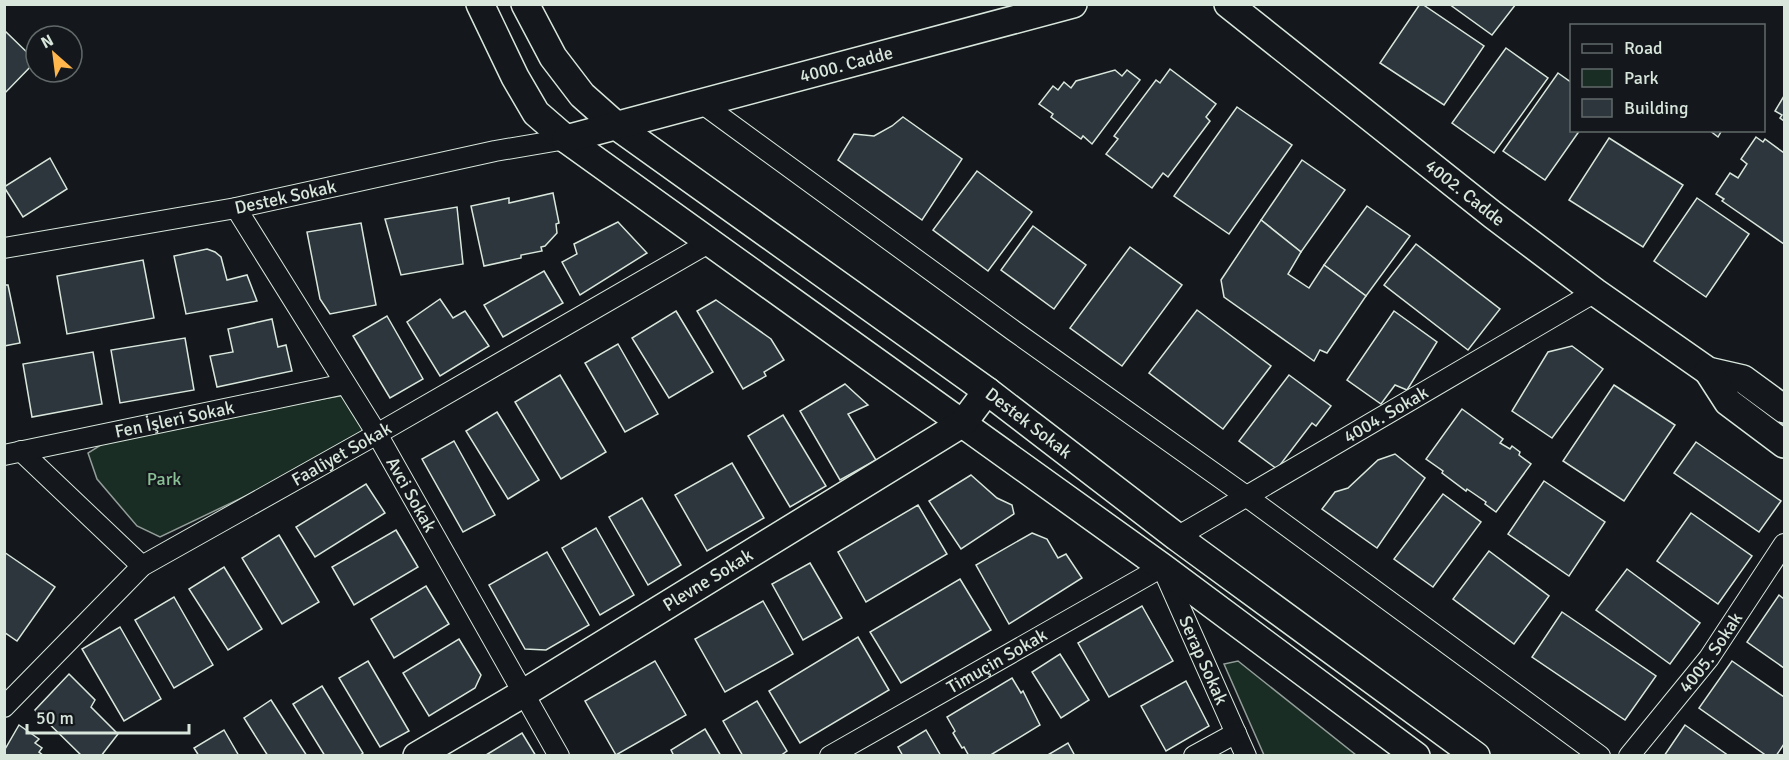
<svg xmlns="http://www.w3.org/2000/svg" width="1789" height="760" viewBox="0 0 1789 760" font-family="Signika,sans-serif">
  <rect width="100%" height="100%" fill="#14181c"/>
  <g fill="#1a2d24" stroke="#939e99" stroke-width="1.5">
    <path d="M351 394 375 434 160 537 137 526 97 479 88 453 115 436Z"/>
    <path d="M1238 661 1356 755H1264L1224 664Z"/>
  </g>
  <g fill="#2c363c" stroke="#d8e6dc" stroke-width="1.5">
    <path d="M1420 4H1422L1484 46 1444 105 1380 63Z"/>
    <path d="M1449 4H1516L1492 35Z"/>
    <path d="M4 30 36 61 4 94Z"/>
    <path d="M1506 48 1548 78 1494 153 1452 123Z"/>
    <path d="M1170 69 1216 104 1206 117 1210 121 1168 177 1163 173 1152 188 1106 154 1118 139 1114 136 1156 80 1160 83Z"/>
    <path d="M1115 70 1122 76 1127 70 1140 80 1092 144 1083 136 1081 139 1051 117 1053 114 1039 104 1053 86 1058 90 1064 82 1071 88 1076 81Z"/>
    <path d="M1558 73 1572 83V130H1580L1545 180 1503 151Z"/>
    <path d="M1784 96V121L1780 118 1782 115 1775 111Z"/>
    <path d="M1237 107 1292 145 1229 234 1174 196Z"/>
    <path d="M903 117 962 159 922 220 838 160 854 134 874 136 892 126Z"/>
    <path d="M1709 130H1722L1718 137Z"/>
    <path d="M1756 137 1763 142 1765 139 1784 153V244L1722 201 1724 199 1716 194 1730 173 1738 178 1747 164 1741 159Z"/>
    <path d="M1609 138 1683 185 1643 247 1569 200Z"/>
    <path d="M50 158 67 189 23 217 4 187Z"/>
    <path d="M1302 160 1345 190 1301 252 1261 220Z"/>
    <path d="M977 171 1032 212 988 271 933 230Z"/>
    <path d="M553 193 559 223 556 224 557 233 545 246 541 247 542 251 521 255V258L484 266 471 206 509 198V203Z"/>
    <path d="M1697 198 1749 234 1706 297 1654 261Z"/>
    <path d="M1367 206 1410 236 1366 296 1324 265Z"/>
    <path d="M457 207 463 264 401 275 385 219Z"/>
    <path d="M1261 220 1301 252 1288 274 1309 288 1324 265 1366 296 1327 353 1320 350 1314 361 1224 297 1221 280Z"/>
    <path d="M618 222 647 253 580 295 562 262 577 254 574 244Z"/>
    <path d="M361 223 376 305 330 314 320 299 307 232Z"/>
    <path d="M1033 226 1086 265 1054 309 1001 270Z"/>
    <path d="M1416 244 1500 309 1468 350 1384 285Z"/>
    <path d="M1130 247 1182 285 1122 366 1070 328Z"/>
    <path d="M207 249 215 252 221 257 227 280 247 275 257 301 186 314 174 256Z"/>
    <path d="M143 260 154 318 67 334 57 276Z"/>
    <path d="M544 271 563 303 503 337 484 305Z"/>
    <path d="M4 285H8L20 343 4 346Z"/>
    <path d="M440 299 453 318 465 311 489 346 440 376 407 322Z"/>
    <path d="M716 300 771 339 784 360 764 372 766 376 743 389 697 311Z"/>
    <path d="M1197 310 1271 366 1223 429 1149 373Z"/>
    <path d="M676 311 713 372 669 398 632 338Z"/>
    <path d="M1394 311 1437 342 1407 390 1395 385 1381 404 1347 380Z"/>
    <path d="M387 316 423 379 390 398 353 336Z"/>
    <path d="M272 319 278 347 286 345 292 371 217 387 210 356 233 352 228 329Z"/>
    <path d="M185 338 194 390 120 403 111 350Z"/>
    <path d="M618 344 658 414 625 432 585 363Z"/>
    <path d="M1572 346 1603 369 1552 438 1512 411 1548 352Z"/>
    <path d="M93 352 102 404 32 417 23 364Z"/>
    <path d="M560 375 606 452 561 479 515 402Z"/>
    <path d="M1289 375 1331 406 1316 426 1312 423 1277 469 1239 441Z"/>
    <path d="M845 384 868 405 848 414 876 460 840 480 800 411Z"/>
    <path d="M1614 385 1675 425 1624 501 1563 461Z"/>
    <path d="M1462 409 1503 439 1500 443 1510 449 1512 446 1520 452 1519 455 1531 464 1496 512 1485 504 1486 502 1467 489 1466 491 1442 473 1443 471 1426 459Z"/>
    <path d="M497 412 539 480 508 499 466 431Z"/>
    <path d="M783 415 826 486 790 507 748 436Z"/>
    <path d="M454 441 495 515 463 532 422 459Z"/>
    <path d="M1696 442 1781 501 1759 532 1674 473Z"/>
    <path d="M1395 454 1425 478 1377 548 1322 509 1335 492 1348 488 1378 460Z"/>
    <path d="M732 463 764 518 707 551 675 495Z"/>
    <path d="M971 475 997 498 1012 505 1014 514 961 549 929 501Z"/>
    <path d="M1544 481 1605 522 1569 576 1508 534Z"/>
    <path d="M366 484 385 513 315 557 296 527Z"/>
    <path d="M1443 494 1481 522 1433 587 1394 559Z"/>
    <path d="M642 498 681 565 648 585 609 517Z"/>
    <path d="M918 505 947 554 866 602 838 552Z"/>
    <path d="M1691 513 1752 556 1718 604 1657 561Z"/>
    <path d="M596 528 634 595 600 615 562 548Z"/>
    <path d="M396 530 418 567 354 605 332 567Z"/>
    <path d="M1032 533 1047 539 1058 558 1066 554 1082 578 1009 624 976 565Z"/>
    <path d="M279 535 319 602 282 624 242 558Z"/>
    <path d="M1489 551 1549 596 1514 644 1453 599Z"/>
    <path d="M4 552 55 587 17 641 4 632Z"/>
    <path d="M547 552 589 625 546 650 525 649 489 585Z"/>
    <path d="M810 563 842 618 803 640 772 584Z"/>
    <path d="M224 567 262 629 228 650 189 589Z"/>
    <path d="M1627 569 1700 623 1670 664 1596 610Z"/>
    <path d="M960 579 991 630 901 683 870 632Z"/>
    <path d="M426 586 449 624 394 658 371 619Z"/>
    <path d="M1779 595 1784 599V668L1747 642Z"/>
    <path d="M174 597 213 665 174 688 135 620Z"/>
    <path d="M763 601 793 654 725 692 695 639Z"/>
    <path d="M1142 606 1173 661 1109 697 1078 643Z"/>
    <path d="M1562 612 1656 676 1625 720 1532 657Z"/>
    <path d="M120 627 161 699 124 721 82 649Z"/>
    <path d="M858 637 889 690 800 743 769 691Z"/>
    <path d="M459 639 481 675 475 688 429 716 403 673Z"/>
    <path d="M1060 654 1089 700 1061 718 1032 672Z"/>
    <path d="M368 661 409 731 380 747 339 678Z"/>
    <path d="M655 661 686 715 616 755 585 701Z"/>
    <path d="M1732 661 1784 697V744L1776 756H1767L1699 708Z"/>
    <path d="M69 674 95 700 91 707 118 734 101 756H82L35 710Z"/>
    <path d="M1012 678 1021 693 1023 691 1040 725 989 756H969L964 747 962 748 953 733 955 731 947 717Z"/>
    <path d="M1186 681 1209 726 1166 751 1141 706Z"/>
    <path d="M322 686 363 753 359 756H325L293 704Z"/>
    <path d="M271 700 307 756H268L244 718Z"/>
    <path d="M757 701 787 751 780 756H743L723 721Z"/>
    <path d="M19 725 39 739 35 743 42 748 39 752 44 756H4V751Z"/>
    <path d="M1685 725 1729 756H1664Z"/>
    <path d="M705 729 721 756H674L671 750Z"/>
    <path d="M224 730 239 756H199L194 748Z"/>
    <path d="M926 730 941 756H903L898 747Z"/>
    <path d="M522 733 536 756H486V755Z"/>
    <path d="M1068 743 1075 756H1046Z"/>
  </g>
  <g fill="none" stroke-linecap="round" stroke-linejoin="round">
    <g stroke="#d8e6dc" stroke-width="22">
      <g id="street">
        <path d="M703 104 1014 331 1246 496 1600 756"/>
        <path id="s1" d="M236 208 377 434 559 756"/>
        <path id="s2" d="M4 248 236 208 495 151 566 139"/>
        <path d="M21 451 142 566"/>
        <path id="s3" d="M4 455 345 384"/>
        <path id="s4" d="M1177 537 1595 292"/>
        <path id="s5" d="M4 707 142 566 377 434 710 242"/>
        <path id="s6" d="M830 756 1162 567 1246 756"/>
        <path d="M1194 756 1236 733"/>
        <path id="s7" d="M1629 756 1709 658 1784 544"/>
      </g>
    </g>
    <g stroke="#d8e6dc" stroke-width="30">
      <g id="secondary">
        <path d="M480 4 515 77 536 113 566 139 1162 567 1416 756"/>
        <path id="s8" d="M525 4 553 57 582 95 618 127 987 391 1177 537 1476 756"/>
        <path id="s9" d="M1228 4 1493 215 1595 292 1708 371 1743 379 1784 409"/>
        <path id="s10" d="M566 139 1073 4"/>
        <path d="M1708 371 1728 402 1784 444"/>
        <path id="s11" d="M417 756 524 693 963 423 987 391"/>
      </g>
    </g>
    <use href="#street" stroke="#14181c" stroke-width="20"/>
    <use href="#secondary" stroke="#14181c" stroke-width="27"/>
  </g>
  <g text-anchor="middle" stroke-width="4.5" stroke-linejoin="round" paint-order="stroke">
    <g font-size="18" fill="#d8e6dc" stroke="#14181c">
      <text dy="6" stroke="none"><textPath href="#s10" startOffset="290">4000. Cadde</textPath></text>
      <text dy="6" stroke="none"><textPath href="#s9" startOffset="303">4002. Cadde</textPath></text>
      <text dy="6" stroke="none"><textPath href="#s2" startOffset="286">Destek Sokak</textPath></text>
      <text dy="6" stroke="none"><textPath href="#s4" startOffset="242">4004. Sokak</textPath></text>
      <text dy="6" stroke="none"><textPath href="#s3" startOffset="174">Fen İşleri Sokak</textPath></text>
      <text dy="6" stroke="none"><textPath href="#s8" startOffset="662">Destek Sokak</textPath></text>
      <text dy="6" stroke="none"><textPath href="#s5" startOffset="426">Faaliyet Sokak</textPath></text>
      <text dy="6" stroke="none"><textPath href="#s1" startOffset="336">Avci Sokak</textPath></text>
      <text dy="6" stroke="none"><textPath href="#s11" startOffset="340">Plevne Sokak</textPath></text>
      <text dy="6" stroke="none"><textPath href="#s7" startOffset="132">4005. Sokak</textPath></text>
      <text dy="6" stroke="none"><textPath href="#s6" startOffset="192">Timuçin Sokak</textPath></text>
      <text dy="6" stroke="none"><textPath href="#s6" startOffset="484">Serap Sokak</textPath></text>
    </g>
    <g font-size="18" fill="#8ac095" stroke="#14181c">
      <text x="164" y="485">Park</text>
    </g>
  </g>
  <rect width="1789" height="760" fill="none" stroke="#d8e6dc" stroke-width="12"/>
  <rect x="1570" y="24" width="195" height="108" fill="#14181c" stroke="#626a69" stroke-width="1.5"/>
  <rect x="1582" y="44" width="30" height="9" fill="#14181c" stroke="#626a69" stroke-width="1.5"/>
  <text x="1624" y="54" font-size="18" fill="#d8e6dc">Road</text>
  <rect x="1582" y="69" width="30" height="18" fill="#1a2d24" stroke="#626a69" stroke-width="1.5"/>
  <text x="1624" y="84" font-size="18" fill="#d8e6dc">Park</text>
  <rect x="1582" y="99" width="30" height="18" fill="#2c363c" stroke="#626a69" stroke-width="1.5"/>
  <text x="1624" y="114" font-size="18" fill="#d8e6dc">Building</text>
  <g transform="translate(54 54) rotate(332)"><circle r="28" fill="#14181c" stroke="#626a69" stroke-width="1.5"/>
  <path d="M0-4.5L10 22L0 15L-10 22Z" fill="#ffb74d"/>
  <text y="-9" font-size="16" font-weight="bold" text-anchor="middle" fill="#d8e6dc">N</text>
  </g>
  <path d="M27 724v9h162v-9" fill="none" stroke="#d8e6dc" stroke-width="3"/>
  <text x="36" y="724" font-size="18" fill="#d8e6dc" stroke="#14181c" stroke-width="4.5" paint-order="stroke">50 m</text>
</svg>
